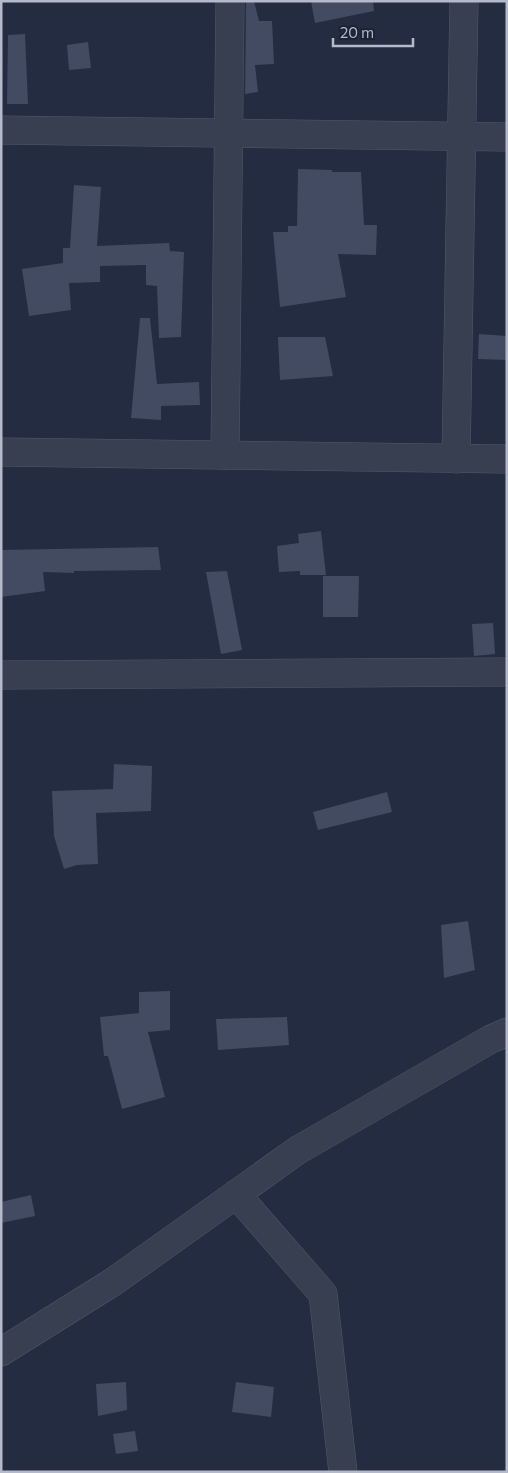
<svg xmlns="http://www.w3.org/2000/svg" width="508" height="1473" viewBox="0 0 508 1473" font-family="Commissioner,sans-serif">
  <rect width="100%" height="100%" fill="#232c40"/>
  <g fill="#424b62">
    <path d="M246 1H254L259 21H272L274 64 255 65 258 92 245 94Z"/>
    <path d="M311 1H373L374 11 315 23Z"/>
    <path d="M25 34 28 104H7L8 35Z"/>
    <path d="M88 42 91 68 69 70 67 45Z"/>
    <path d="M298 169 332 170V172H361L364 225H377L376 255 338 254 346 297 280 307 273 232H288V226H297Z"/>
    <path d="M74 185 101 187 97 246 169 243 170 251 184 252 181 337 159 338 157 286 146 285V265L100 266V282L69 283 71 310 29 316 22 269 63 263V248H70Z"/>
    <path d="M140 318H150L157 384 199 382 200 405 161 406V420L131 418Z"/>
    <path d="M479 334 507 336V360L478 359Z"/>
    <path d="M278 337H325L333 376 280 380Z"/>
    <path d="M321 531 326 575H300V571L279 572 277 546 299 543 298 534Z"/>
    <path d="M158 547 161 570 74 571V573L43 572 45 591 1 597V550Z"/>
    <path d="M227 571 242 650 221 654 206 572Z"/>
    <path d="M323 576H359L358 617H323Z"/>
    <path d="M493 623 495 654 474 656 472 624Z"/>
    <path d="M114 764 152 766 151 811 96 813 98 864 77 865 64 869 54 836 52 791 113 789Z"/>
    <path d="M387 792 392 812 318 830 313 812Z"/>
    <path d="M468 921 475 970 444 978 441 925Z"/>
    <path d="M170 991V1030L148 1032 165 1097 122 1109 108 1056H104L100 1017 139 1013V992Z"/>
    <path d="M287 1017 289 1045 218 1050 216 1019Z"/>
    <path d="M31 1195 35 1216 1 1223V1202Z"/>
    <path d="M126 1382 127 1410 98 1416 96 1384Z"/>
    <path d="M236 1382 274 1387 271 1417 232 1412Z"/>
    <path d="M135 1431 138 1451 116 1454 113 1434Z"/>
  </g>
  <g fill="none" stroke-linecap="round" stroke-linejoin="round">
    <g stroke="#52596a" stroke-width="29">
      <g id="street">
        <path d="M1 130 507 137"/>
        <path d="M1 452 507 459"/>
        <path d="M225 455 230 1"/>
        <path d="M456 459 464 1"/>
        <path d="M1 675 507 672"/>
        <path d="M236 1194 323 1294 343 1472"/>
        <path d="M1 1352 113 1282 298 1150 491 1039 507 1032"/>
      </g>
    </g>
    <use href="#street" stroke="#383f50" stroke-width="28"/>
  </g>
  <rect width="508" height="1473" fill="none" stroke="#b4baca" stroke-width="5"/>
  <path d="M333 38v8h80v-8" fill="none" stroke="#b4baca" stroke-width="2.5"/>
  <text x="340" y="38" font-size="15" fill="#b4baca" stroke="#1c2335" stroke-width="4" paint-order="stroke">20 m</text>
</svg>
